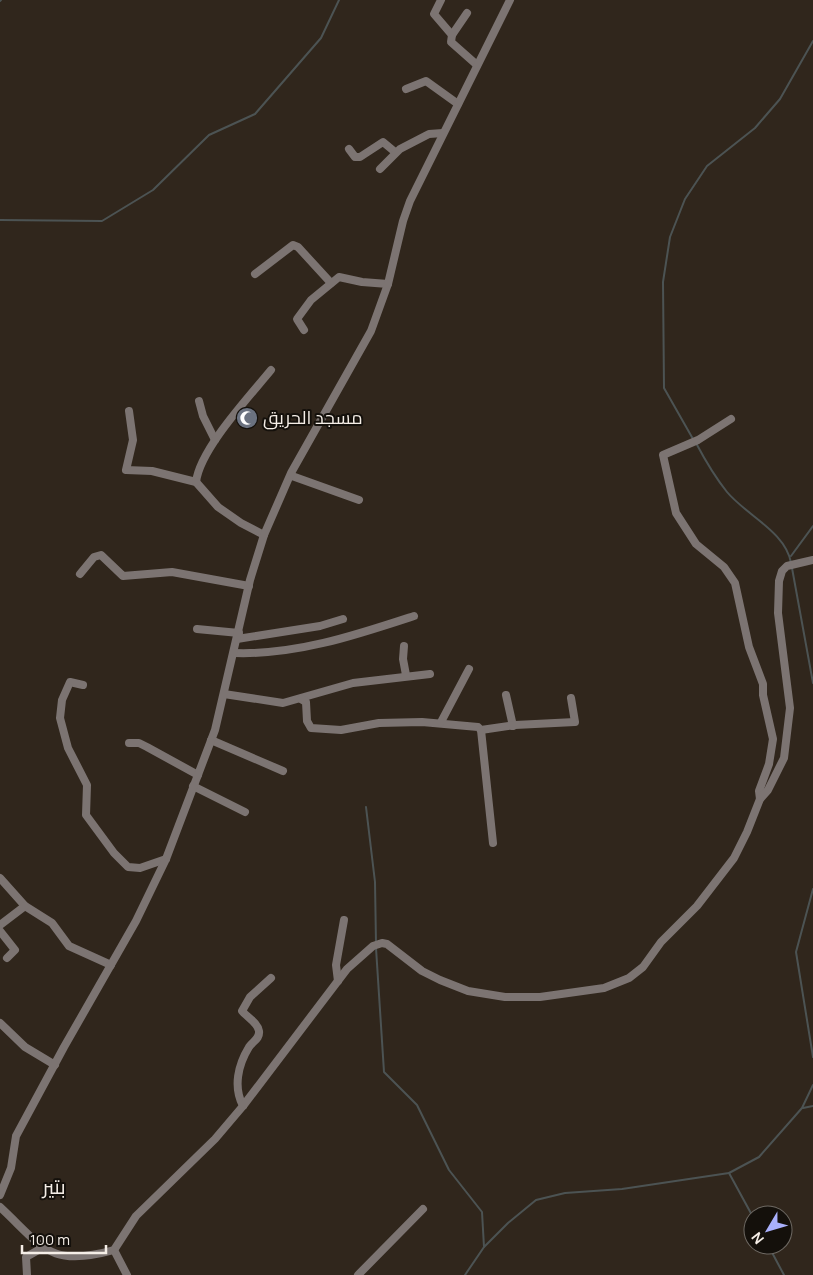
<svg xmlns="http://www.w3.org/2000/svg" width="813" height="1275" viewBox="0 0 813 1275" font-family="Manrope,Cairo,sans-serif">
  <rect width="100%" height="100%" fill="#30261c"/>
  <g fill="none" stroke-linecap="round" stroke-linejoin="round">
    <g stroke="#4c5353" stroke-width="2">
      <path d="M0 1 1 0"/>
      <path d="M0 220 102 221 153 190 209 135 255 114 321 38 339 0"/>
      <path d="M693 439 664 388 663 282 670 237 685 199 707 166 755 128 780 99 813 41"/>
      <path d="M696 443C705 460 715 477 727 492 746 515 786 532 791 563"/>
      <path d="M791 556 813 526"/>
      <path d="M792 568 813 683"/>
      <path d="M366 807 375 882 376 944"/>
      <path d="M813 889 796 952 813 1057"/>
      <path d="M376 948 384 1072 417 1105 449 1170 482 1212 484 1247"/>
      <path d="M803 1108 813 1106"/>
      <path d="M729 1173 753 1217"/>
      <path d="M768 1245 784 1275"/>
      <path d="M465 1275 484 1247 508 1223 536 1200 565 1193 622 1189 729 1173 759 1157 802 1108 813 1085"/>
    </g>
    <g stroke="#7c7472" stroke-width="8">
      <path d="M441 0 434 14 452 35"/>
      <path d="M467 13 452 35 451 42 477 65"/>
      <path d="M406 89 426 81 458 104"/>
      <path d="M349 149 355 157H360L383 142 395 152"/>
      <path d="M380 169 400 149 429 134 443 133"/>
      <path d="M255 274 293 245 298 247 331 283"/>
      <path d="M304 330 297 319 311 300 339 277 362 282 388 284"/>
      <path d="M199 401 203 416 215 440"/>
      <path d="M129 411 133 440 126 470 152 471 196 482 218 507 241 523 264 535"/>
      <path d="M731 419 698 440 663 455 676 513 696 544 724 567 735 583 749 647 763 684V695L773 739 769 764 759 791 760 799"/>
      <path d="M292 476 359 500"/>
      <path d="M196 482C200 449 249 397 271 370"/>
      <path d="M80 574 94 557 101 555 123 576 172 572 249 586"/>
      <path d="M197 629 239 633"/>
      <path d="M237 639 320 626 343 619"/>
      <path d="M404 646 403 659 406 675"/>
      <path d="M235 653C297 655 356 635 414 616"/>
      <path d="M83 685 70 682 62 700 60 718 68 748 87 785 86 815 114 853 128 867 140 868 166 859"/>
      <path d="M224 694 283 703 353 683 430 674"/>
      <path d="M506 695 513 726"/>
      <path d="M301 699 306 702 307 721 311 728 341 730 379 723 422 722 478 727 481 730 515 725 575 722 571 698"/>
      <path d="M441 722 469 669"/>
      <path d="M481 730 493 843"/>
      <path d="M211 740 283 771"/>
      <path d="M129 743H139L147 747 198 775"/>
      <path d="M193 786 245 812"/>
      <path d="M0 878 25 906 52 923 69 946 111 965"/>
      <path d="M0 925 25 906"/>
      <path d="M0 931 15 950 7 958"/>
      <path d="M338 981 336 965 344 920"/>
      <path d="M0 1023 25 1047 55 1065"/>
      <path d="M243 1106C233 1087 238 1065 249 1047 253 1041 260 1039 259 1031 258 1023 247 1017 242 1011L250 997 271 978"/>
      <path d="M0 1195 11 1168 16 1136 64 1047 136 921 166 859 215 730 250 580 264 535 291 473 371 331 388 284 403 221 410 201 510 0"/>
      <path d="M0 1207C43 1247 49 1268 114 1250L136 1216 215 1139 243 1106 347 969 373 946 382 943 387 944 422 971 440 980 468 991 505 997H540L604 988 629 978 643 967 661 942 697 906 734 858 747 832 760 799 768 790 784 758 790 708 778 613 779 581 782 571 787 566 813 560"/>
      <path d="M114 1250 127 1275"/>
      <path d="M27 1275 26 1257 42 1248"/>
      <path d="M358 1275 423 1209"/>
    </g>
  </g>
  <defs>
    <g id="mosque-disc" transform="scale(1.125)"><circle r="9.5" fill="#6b7280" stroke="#14100b"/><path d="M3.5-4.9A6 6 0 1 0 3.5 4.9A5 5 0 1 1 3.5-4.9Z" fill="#fff"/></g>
  </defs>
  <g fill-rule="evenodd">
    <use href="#mosque-disc" x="247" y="418"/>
  </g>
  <g text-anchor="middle" stroke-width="4" stroke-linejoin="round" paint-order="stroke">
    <g font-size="18" fill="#f5eee7" stroke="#14100b" text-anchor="start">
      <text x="263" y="424">مسجد الحريق</text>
    </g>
    <g font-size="20" fill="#f5eee7" stroke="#14100b">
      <text x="54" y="1194">بتير</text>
    </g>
  </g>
  <g transform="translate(768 1230) rotate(232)"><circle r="24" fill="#14100b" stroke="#6e6963"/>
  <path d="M0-4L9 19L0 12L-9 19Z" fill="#a9b0fc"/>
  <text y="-8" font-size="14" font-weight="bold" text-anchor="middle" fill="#f5eee7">N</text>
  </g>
  <path d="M22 1245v8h84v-8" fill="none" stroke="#f5eee7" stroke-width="2.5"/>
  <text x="30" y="1245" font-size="15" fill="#f5eee7" stroke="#14100b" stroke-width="4" paint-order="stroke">100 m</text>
</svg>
